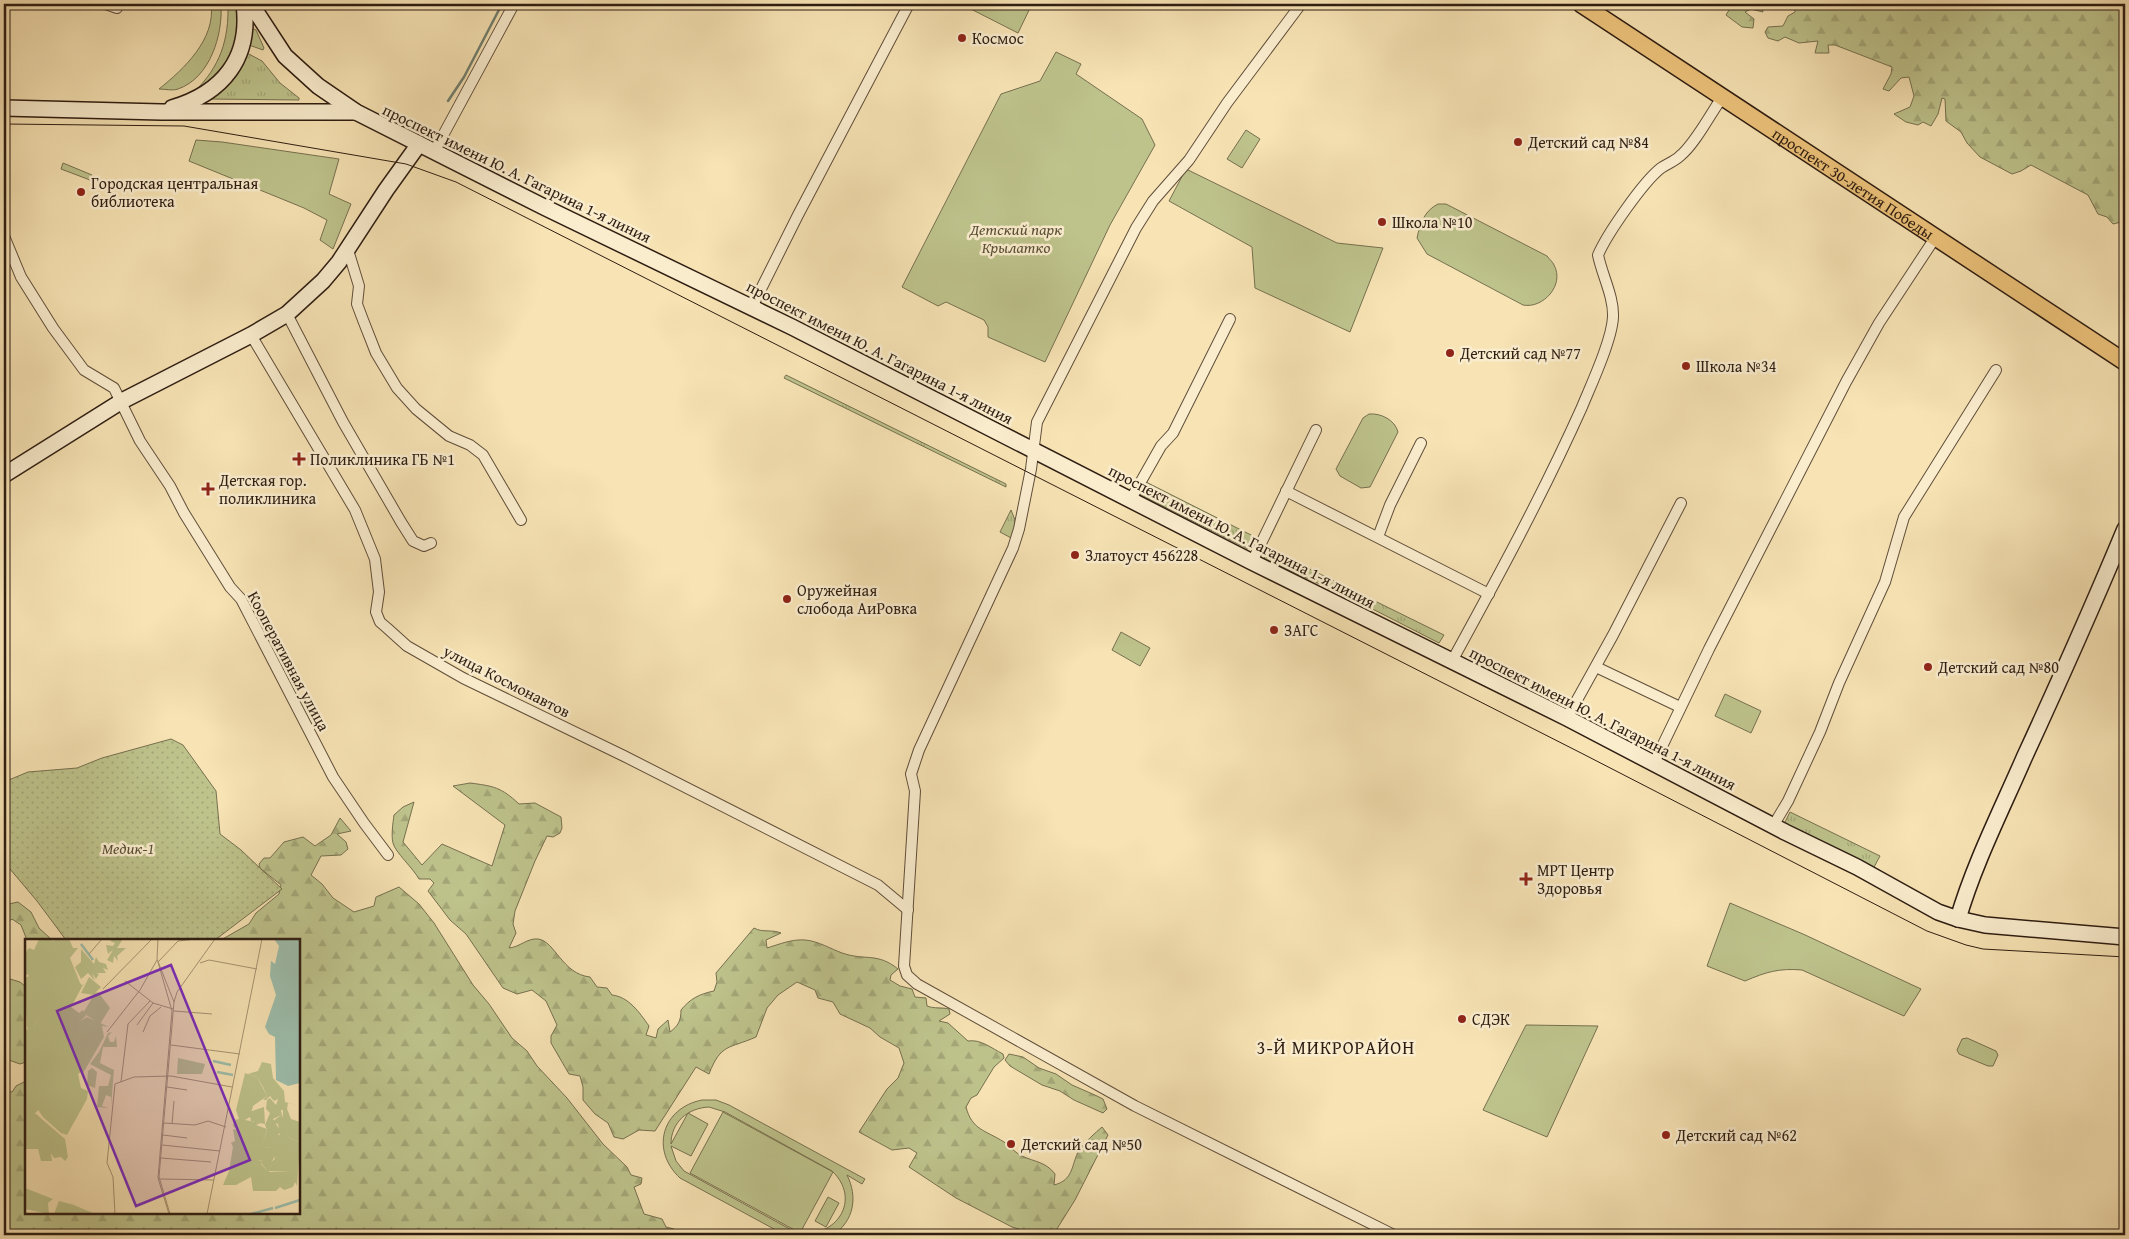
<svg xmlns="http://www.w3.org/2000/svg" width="2129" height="1239" viewBox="0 0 2129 1239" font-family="'Gentium Book Plus',serif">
  <defs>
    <pattern id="grass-tufts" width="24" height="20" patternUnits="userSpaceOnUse" patternTransform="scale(1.25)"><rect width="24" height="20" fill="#bec38c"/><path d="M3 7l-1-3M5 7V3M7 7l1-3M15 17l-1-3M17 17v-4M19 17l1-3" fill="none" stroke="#a4a778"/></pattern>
    <pattern id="forest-firs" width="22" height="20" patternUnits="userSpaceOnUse" patternTransform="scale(1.25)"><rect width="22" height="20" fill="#bec38c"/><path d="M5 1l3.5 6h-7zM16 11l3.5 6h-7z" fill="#a4a778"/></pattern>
    <pattern id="garden-dots" width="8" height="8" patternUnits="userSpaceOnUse" patternTransform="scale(1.25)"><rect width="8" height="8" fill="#bec38c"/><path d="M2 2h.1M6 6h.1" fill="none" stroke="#a4a778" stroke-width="1.8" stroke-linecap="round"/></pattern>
  </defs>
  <rect width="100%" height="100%" fill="#f7e3b4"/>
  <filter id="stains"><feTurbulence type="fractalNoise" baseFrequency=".004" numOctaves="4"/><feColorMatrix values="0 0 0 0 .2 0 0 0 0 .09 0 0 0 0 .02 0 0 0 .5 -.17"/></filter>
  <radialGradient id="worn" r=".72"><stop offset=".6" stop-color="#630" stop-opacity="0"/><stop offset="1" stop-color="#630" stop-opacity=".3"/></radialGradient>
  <g fill="url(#grass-tufts)" stroke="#76704f">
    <path d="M247 53 262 61 280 83 299 98V100L208 99C228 86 239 76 247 53Z"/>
    <path d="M786 375 1006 484V487L784 378Z"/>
    <path d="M1144 481 1255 537 1248 549 1137 493Z"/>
    <path d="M1011 510 1015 520 1013 539 1000 532Z"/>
    <path d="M1267 548 1444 635 1439 643 1355 600 1264 559Z"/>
    <path d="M1790 812 1880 856 1873 869 1783 826Z"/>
  </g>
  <g fill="url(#forest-firs)" stroke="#76704f">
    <path d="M1727 4H1761L1763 12 1751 9 1745 12 1754 19 1753 28 1742 27 1726 15 1731 7Z"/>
    <path d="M1791 4H2125V221L2113 224 2107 217 2098 214 2088 195 2031 165 2021 171 2012 174 1980 157 1967 143 1961 132 1946 121 1945 99 1942 98 1938 114 1931 126 1923 122 1918 125 1906 122 1894 114 1910 107 1914 96 1909 77 1901 78 1889 91 1883 89 1891 74 1892 67 1835 45H1828L1829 53H1815L1818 41 1799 43 1785 37 1778 41 1768 38 1765 32 1768 27 1783 26 1788 16 1795 12V8Z"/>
    <path d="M470 783C493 786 501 787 519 804L535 803 561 817 562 828 560 833 553 837 547 836 535 861 515 911 513 924 516 933 509 948C520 947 527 938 538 939 555 941 562 974 590 977L597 987 607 988 612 995C629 997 639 1012 649 1026L646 1035 656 1038 658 1029 668 1020 670 1032C678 1026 681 1021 681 1010 690 999 699 994 714 991L717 982 716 973 754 928C763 933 771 929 781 933L766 940 767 948C780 944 792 939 805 940 818 941 831 949 842 953 865 961 877 952 898 969L891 975 890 980 900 986 912 989 915 997 926 998 927 1006C935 1009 941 1007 949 1009L950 1014 939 1021 948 1023 968 1041C981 1039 991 1048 1003 1054L1004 1058 994 1067 977 1095 971 1098 966 1107C972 1130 985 1130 1004 1142 1010 1146 1015 1153 1022 1156 1035 1162 1046 1162 1055 1174L1054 1185C1074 1180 1071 1165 1079 1150 1085 1142 1095 1133 1102 1127L1108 1135 1075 1200 1055 1232 1039 1235 1012 1227 956 1198 909 1167 917 1153 909 1148 892 1150 859 1132 887 1089 898 1078 904 1063 899 1048 880 1037 870 1028 840 1014 833 1002 818 998 815 990 797 982 778 995 767 1008 756 1037C729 1049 721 1043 709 1074L696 1067 655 1131 639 1130 623 1139 614 1137 608 1123 595 1114 583 1100V1087L580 1076 569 1074 551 1043V1036L557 1025 546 1001 532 990 517 994 503 988 466 934 450 920 428 891 434 883 430 879H419C413 868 395 852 393 843 391 835 393 823 394 815L403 807 414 802 403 842 422 865 442 844 492 866 505 825 453 786Z"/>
    <path d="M340 818 351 831 337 834 346 842 348 849 341 855 321 856 311 875 322 884 333 898 354 912 374 906 376 897 399 887 419 904 434 923 473 985 489 1004 512 1038 527 1051 537 1066 567 1098 603 1144 627 1167 631 1175 642 1178 641 1184 634 1187 644 1214 662 1219 666 1227 674 1229V1235H4V1091L12 1092 16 1086 26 1081V1213H299V940H221L249 924 256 913 279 894 281 885 260 868 259 864 264 858H270L284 842 303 837 315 846 331 835Z"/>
    <path d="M18 902 31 912 39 928 52 940H27L21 925 12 919 4 925V905Z"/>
    <path d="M10 979 20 982 26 987V1062L20 1064 6 1059 4 1050V982Z"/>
    <path d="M1009 1054 1023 1057 1039 1068 1056 1074 1072 1085 1097 1096 1103 1099 1107 1109 1103 1113 1074 1100 1060 1091 1042 1085 1010 1066 1005 1060Z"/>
  </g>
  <g fill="#bec38c" stroke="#76704f" fill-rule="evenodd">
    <path d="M211 4H221C223 35 210 78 178 89 173 91 164 89 159 89 184 69 216 39 211 4Z"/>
    <path d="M228 4H238V39L221 74 194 92C220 67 229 40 228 4Z"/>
    <path d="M961 4H1032L1018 33Z"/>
    <path d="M252 28 256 30 264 48 263 50 249 45Z"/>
    <path d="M1056 52 1081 64 1076 74 1142 119 1155 145 1110 225 1045 362 988 337V327L984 320 946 302 938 306 902 287 1001 94 1040 81Z"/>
    <path d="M1246 130 1260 139 1242 168 1227 159Z"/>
    <path d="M196 140 222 142 339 159 329 194 351 204 333 249 320 240 327 220 304 208 189 161Z"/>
    <path d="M63 163 92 175 90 180 61 169Z"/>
    <path d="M1186 169 1337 243 1383 248 1350 332 1255 288 1252 247 1169 201Z"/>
    <path d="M1438 204H1446L1547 256C1549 259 1553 262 1554 265 1565 285 1543 309 1523 305L1427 254 1417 238C1420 224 1424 211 1438 204Z"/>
    <path d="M1369 414C1381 413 1395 420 1398 432L1370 487 1361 488 1340 476 1336 469 1363 418Z"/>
    <path d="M1121 632 1150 648 1140 666 1112 650Z"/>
    <path d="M1725 694 1761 711 1751 733 1715 716Z"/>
    <path d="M1730 903 1803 934 1921 989 1904 1016 1802 970C1779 968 1766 972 1745 981L1707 966Z"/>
    <path d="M1526 1025 1598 1026 1547 1137 1483 1110Z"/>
    <path d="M1967 1038 1996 1051 1998 1055 1993 1066H1988L1959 1054 1957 1050 1962 1039Z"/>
    <path d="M702 1100H716L729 1105 865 1179 862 1184 847 1175C858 1197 854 1221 833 1235H785L680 1178C650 1150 662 1108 702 1100ZM709 1107 725 1112 832 1171C862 1199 837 1239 797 1233L684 1171 676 1161 671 1146 691 1156 708 1124 688 1113 671 1144C671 1122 688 1108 709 1107Z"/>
    <path d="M723 1112 833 1172 800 1233 690 1173Z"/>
    <path d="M828 1197 839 1203 826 1227 815 1221Z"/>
  </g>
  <path fill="url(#garden-dots)" stroke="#76704f" d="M171 739 183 745 216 791 220 834 241 850 282 889 215 940H66L37 901 4 862V782L28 772 77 768 102 758Z"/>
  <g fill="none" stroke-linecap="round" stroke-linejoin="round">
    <path stroke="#717e6e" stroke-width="2.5" d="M448 101 464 77 502 4"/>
    <g stroke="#604e3a" stroke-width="12">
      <g id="street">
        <path d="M106 4 117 8"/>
        <path d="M1301 4 1227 103 1189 160 1153 201 1136 228 1037 422 1031 469 1019 529 1013 548 919 750 911 774 915 791 904 966 907 975 917 984 1135 1106 1394 1235"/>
        <path d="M434 152 514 4"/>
        <path d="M4 236 21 277 53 328 84 370 114 388 140 441 170 486 184 513 230 587 241 599 333 777 364 823 388 855"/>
        <path d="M348 250 359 286 357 304 363 320 376 353 397 388 416 409 449 436 470 445 483 455 521 520"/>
        <path d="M752 307 798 215 909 4"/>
        <path d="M287 314 343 422 401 522 413 541 424 546 431 543"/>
        <path d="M251 335 355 510 375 559 379 592 376 612 380 622 387 628 407 646 463 678 624 756 878 885 908 910"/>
        <path d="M1286 491 1489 594"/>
        <path d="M1131 499 1161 446 1173 433 1230 319"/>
        <path d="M1378 537 1390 505 1421 443"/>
        <path d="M1252 562 1316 430"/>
        <path d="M1452 661C1498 577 1543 494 1582 407 1591 385 1612 340 1613 317 1614 297 1602 275 1598 255 1607 234 1643 182 1661 168 1667 164 1675 161 1680 156 1695 144 1711 113 1723 96"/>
        <path d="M1596 667 1680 707"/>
        <path d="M1567 718 1613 635 1681 503"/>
        <path d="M1654 763 1709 649 1846 382 1879 323 1935 238"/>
        <path d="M1773 826 1788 801 1820 732 1839 683 1885 582 1904 517 1996 370"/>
      </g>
    </g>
    <g stroke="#2e1d12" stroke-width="18">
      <g id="secondary">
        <path d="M251 4 285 56 318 86 356 112 546 208 792 327 1252 562 1567 718 1785 832 1857 867 1938 912 1958 919 1985 925 2125 937"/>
        <path d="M4 108 161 112H356"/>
        <path d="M172 108C223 93 251 58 244 4"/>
        <path d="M4 475 122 401 251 335 287 314 323 281 339 262 386 190 419 144"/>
        <path d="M1958 919C1974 864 2001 811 2024 758 2059 682 2093 606 2125 529"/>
      </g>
    </g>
    <g stroke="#2e1d12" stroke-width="19">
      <g id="primary">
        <path id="s1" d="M1581 4 2125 362"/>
      </g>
    </g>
    <use href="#street" stroke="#faedce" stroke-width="10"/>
    <use href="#secondary" stroke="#faedce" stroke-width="15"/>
    <use href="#primary" stroke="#ecc27a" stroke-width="16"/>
    <path stroke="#2e1d12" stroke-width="1" d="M4 124 184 126 406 164 456 182 1585 755 1927 931 1966 945 1983 949 2125 957"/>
  </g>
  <g fill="#8f2418" stroke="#faedce" stroke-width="2">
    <circle cx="962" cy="38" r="5"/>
    <circle cx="1518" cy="142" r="5"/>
    <circle cx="81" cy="192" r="5"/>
    <circle cx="1382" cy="222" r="5"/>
    <circle cx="1450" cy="353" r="5"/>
    <circle cx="1686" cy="366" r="5"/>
    <path d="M296.5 451.5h5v5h5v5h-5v5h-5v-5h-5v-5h5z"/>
    <path d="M205.5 481.5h5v5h5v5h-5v5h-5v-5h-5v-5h5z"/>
    <circle cx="1075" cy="555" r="5"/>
    <circle cx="787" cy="599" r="5"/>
    <circle cx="1274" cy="630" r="5"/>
    <circle cx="1928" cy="667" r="5"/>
    <path d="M1523.5 871.5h5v5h5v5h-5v5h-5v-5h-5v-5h5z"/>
    <circle cx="1462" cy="1019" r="5"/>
    <circle cx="1666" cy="1135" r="5"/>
    <circle cx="1011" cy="1144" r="5"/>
  </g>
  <g text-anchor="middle" stroke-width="5" stroke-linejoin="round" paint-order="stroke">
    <g font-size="16" fill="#2e1d12" stroke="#faedce" text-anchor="start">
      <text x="972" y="44">Космос</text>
      <text x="1528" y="148">Детский сад №84</text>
      <text x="91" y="189">Городская центральная<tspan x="91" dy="18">библиотека</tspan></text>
      <text x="1392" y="228">Школа №10</text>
      <text x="1460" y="359">Детский сад №77</text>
      <text x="1696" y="372">Школа №34</text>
      <text x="310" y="465">Поликлиника ГБ №1</text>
      <text x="219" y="486">Детская гор.<tspan x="219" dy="18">поликлиника</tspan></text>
      <text x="1085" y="561">Златоуст 456228</text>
      <text x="797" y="596">Оружейная<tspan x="797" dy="18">слобода АиРовка</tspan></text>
      <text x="1284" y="636">ЗАГС</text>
      <text x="1938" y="673">Детский сад №80</text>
      <text x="1537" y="876">МРТ Центр<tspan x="1537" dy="18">Здоровья</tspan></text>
      <text x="1472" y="1025">СДЭК</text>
      <text x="1676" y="1141">Детский сад №62</text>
      <text x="1021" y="1150">Детский сад №50</text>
    </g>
    <g font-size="16" fill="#2e1d12" stroke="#faedce">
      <text transform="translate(517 173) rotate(26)" y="6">проспект имени Ю. А. Гагарина 1-я линия</text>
      <text dy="6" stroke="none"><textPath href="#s1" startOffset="326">проспект 30-летия Победы</textPath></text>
      <text transform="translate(880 352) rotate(27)" y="6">проспект имени Ю. А. Гагарина 1-я линия</text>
      <text transform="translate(1242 536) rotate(27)" y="6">проспект имени Ю. А. Гагарина 1-я линия</text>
      <text transform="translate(289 661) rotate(62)" y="6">Кооперативная улица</text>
      <text transform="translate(507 681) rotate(27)" y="6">улица Космонавтов</text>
      <text transform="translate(1603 718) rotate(27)" y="6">проспект имени Ю. А. Гагарина 1-я линия</text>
    </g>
    <g font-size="16" font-style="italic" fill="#594f37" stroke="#faedce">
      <text x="1016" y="235">Детский парк<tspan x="1016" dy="18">Крылатко</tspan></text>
      <text x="128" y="854">Медик-1</text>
    </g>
    <g font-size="18" letter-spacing="1" fill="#2e1d12" stroke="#faedce">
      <text x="1336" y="1054">3-Й МИКРОРАЙОН</text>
    </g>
  </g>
  <g transform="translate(25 939)">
    <rect width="275" height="275" fill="#f7e3b4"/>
    <path d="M4 57 20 65 9 88H2V92L1 65ZM237 123 246 125 248 139 259 152 260 163 275 167 263 164 262 170 266 180 275 183V203L264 199 258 183V171L252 172 256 176 248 180 256 193 239 208 248 209 251 215 242 231 236 224 237 221 232 222 242 191 240 186 245 174 241 170 242 161 245 159 251 166 253 160 249 162 245 157 241 161H238L242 157 238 148 232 138 223 135 233 132ZM255 218 259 219 265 232H243L247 227H252Z" fill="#bec38c"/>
    <path d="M14 0H26L29 3 28 0H44L48 9H53L45 19 55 44 58 47 59 44 46 68 54 74 58 71 61 77 55 82 62 78 84 88 77 87 79 98 57 136 56 133 53 135 56 149 63 152 62 160 42 196 36 194 18 178 0 151V88L2 92 3 87 9 88 19 66 5 60 0 72V39L4 37 2 35 0 38V14L4 9 9 11ZM87 0H98L92 9H101L92 17 93 22 89 17 88 24 82 21 88 11 83 15 81 6 88 7 90 4 85 2ZM56 10 69 25 71 18 74 23 81 25 83 31 78 29 81 34H71L74 35 71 40 67 34 70 42 63 34 56 40 50 28 56 23ZM87 93 83 97 85 103H89L91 97 92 108H78L75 124 89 131 86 167V158L81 156 77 167 84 169 72 168 74 147H83L86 136 65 125 74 113 83 94ZM220 134 232 138 242 157 228 167 225 178 220 181 236 184 231 186 242 190 233 222 237 221 236 225 242 231V226L250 220 247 209 238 208 251 195 255 196 253 185 247 183 256 176 251 172 255 169 264 199 275 203 272 247 270 243 268 248 259 251 255 248 251 252H228L226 238 211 246H198L204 232 208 208 206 204 210 202 208 190 212 191 208 187 209 181 214 180 211 171ZM256 218 265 232 244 233 247 227H253ZM0 171 11 175 40 200 43 218 40 222 36 218 29 219 26 214 27 222H16L13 210H0Z" fill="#bec38c" fill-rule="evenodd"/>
    <path d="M153 119 180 125 177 135H152ZM67 129 72 133 70 149 62 146 63 132ZM0 150 19 166 9 175H0Z" fill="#bec38c"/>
    <path d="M64 38 76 48 70 54 73 53 85 69 75 85 58 74 69 56 56 54ZM239 168 240 185 226 182 224 173ZM0 249 28 260 23 264 24 275 0 270ZM34 262 49 266 70 275H29Z" fill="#bec38c"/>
    <path d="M249 0H275V144L263 147 251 141 250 98 244 95 240 88 251 56 245 37 246 22 250 25 254 7Z" fill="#9dbeac"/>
    <path fill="none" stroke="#9dbeac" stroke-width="2.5" d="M56 5 68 21M188 122 206 126M192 133 208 136M250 269 275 261M226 275 248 269"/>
    <path fill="none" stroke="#a79473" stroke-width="1" d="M133 0 132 20 149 63M64 15 77 0M175 24 184 21 232 30M100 42 128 64 148 70M78 50 127 0M149 72 187 75M112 86 128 64M82 93 115 51 132 21M118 93 125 77 136 68M146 106 215 115M96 143 103 85 125 62M142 148 162 151M139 184 170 186 183 182 201 188M147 185 149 162M138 196 162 199M137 206 195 212M136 219 186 223M135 240 189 241M90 275 88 238 82 224 90 145 109 138 146 137 207 148M144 275 133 239 147 72 133 23 153 2 171 0M145 275 134 238 149 63 152 53 190 0M182 275 237 0"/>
    <path fill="#7b2cbf" fill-opacity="0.15" stroke="#7b2cbf" stroke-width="2.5" d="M146 26 225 221 111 267 32 72Z"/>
    <rect width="275" height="275" fill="none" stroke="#2e1d12" stroke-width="2.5"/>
  </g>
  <rect width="2129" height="1239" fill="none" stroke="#f7e3b4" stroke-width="20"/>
  <rect x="5" y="5" width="2119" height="1229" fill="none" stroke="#2e1d12" stroke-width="2.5"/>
  <rect x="10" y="10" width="2109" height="1219" fill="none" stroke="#2e1d12"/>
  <rect width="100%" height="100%" filter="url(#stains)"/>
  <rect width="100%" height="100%" fill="url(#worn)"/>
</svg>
